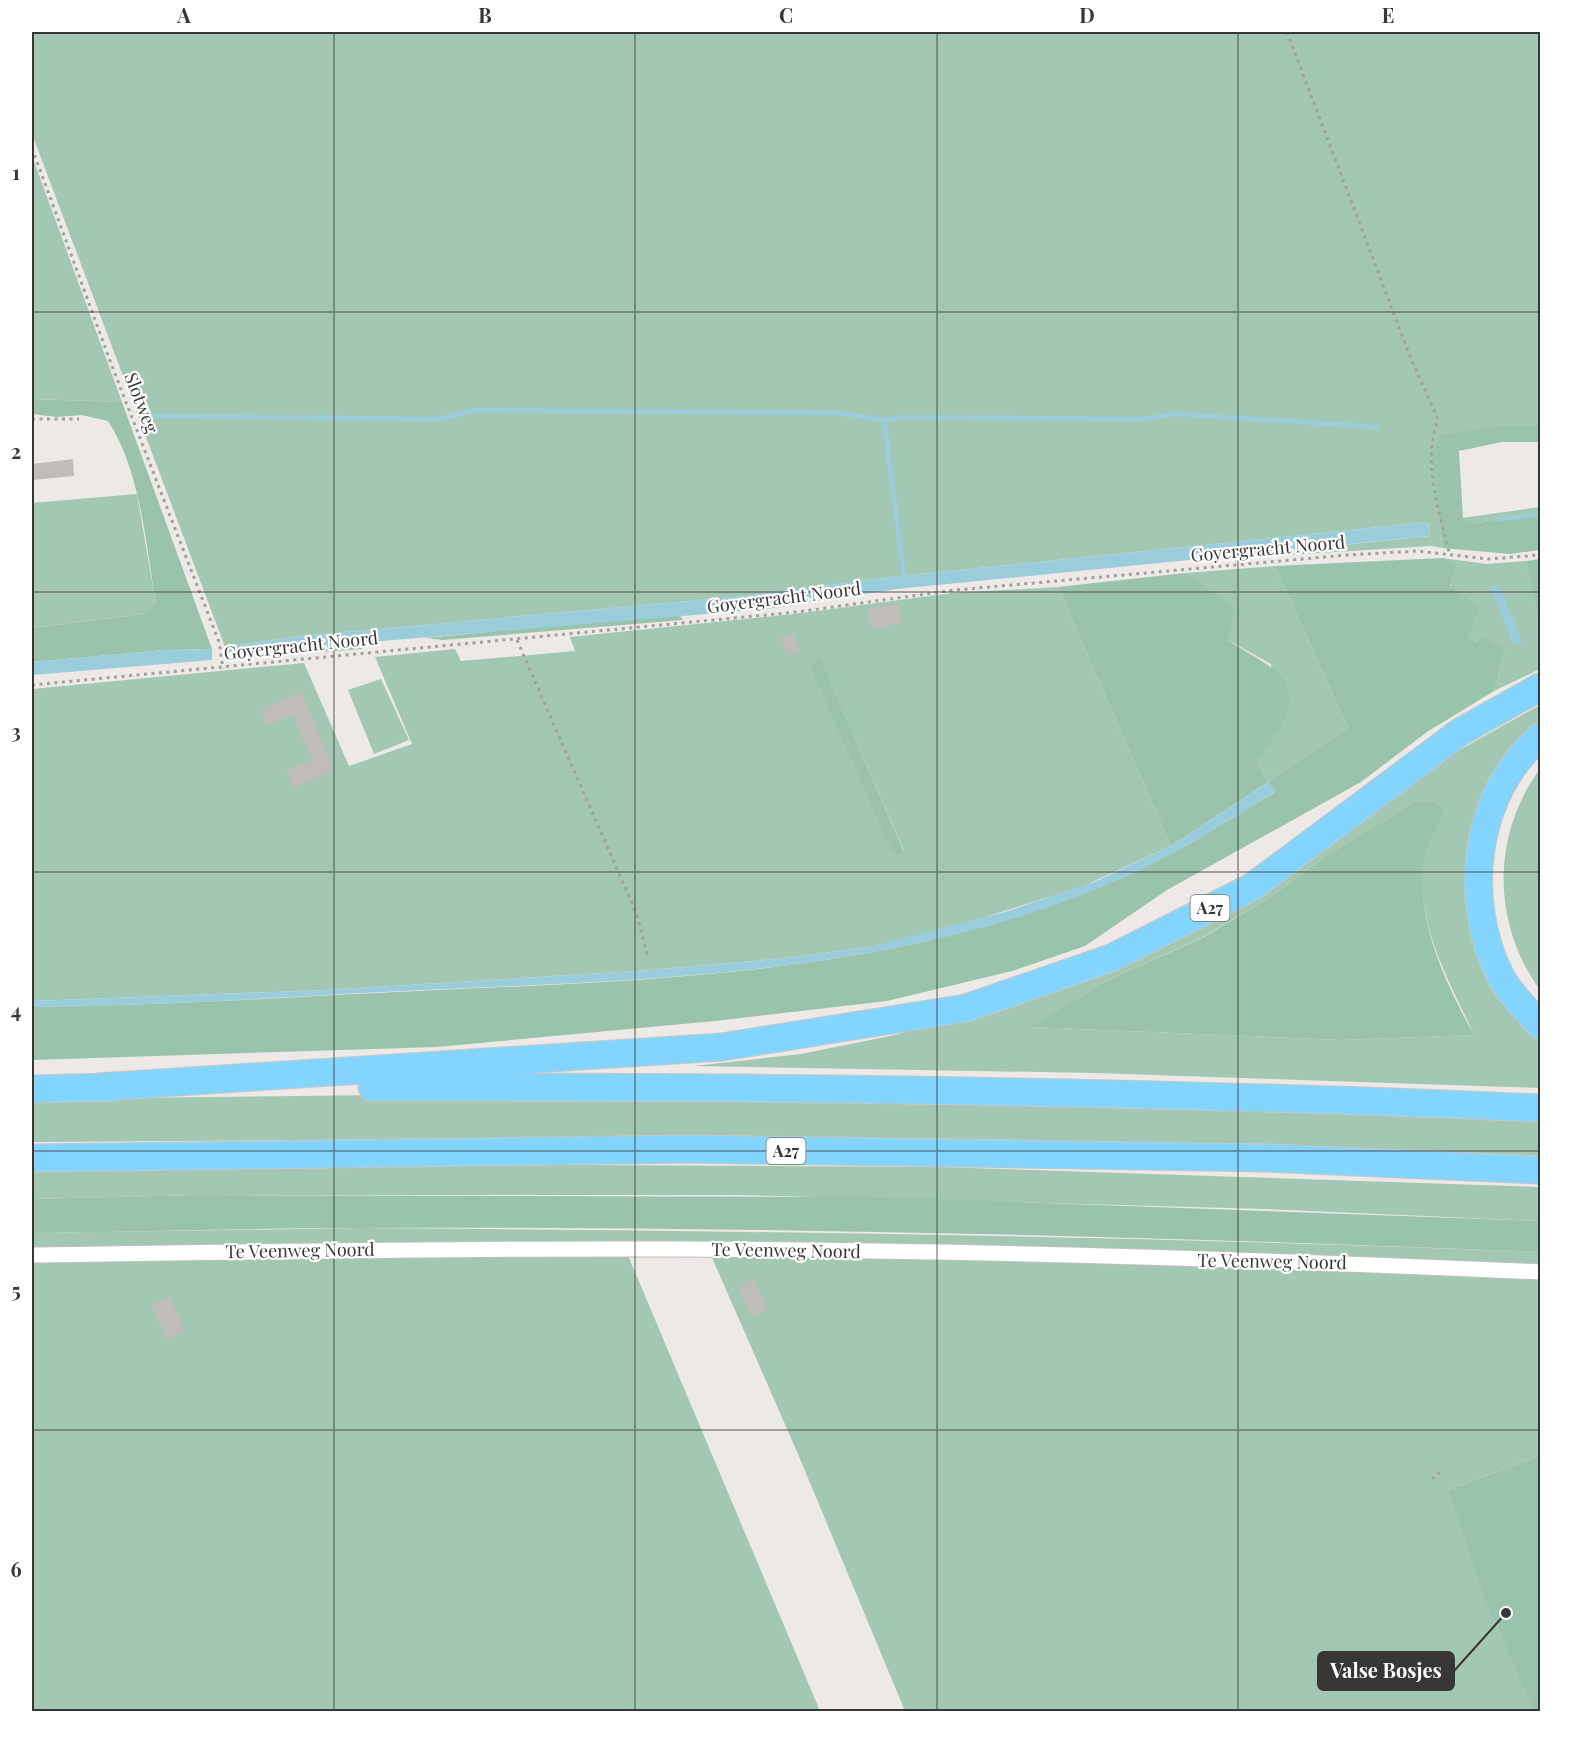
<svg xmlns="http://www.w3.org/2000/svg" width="1572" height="1743" viewBox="0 0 1572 1743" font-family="'Playfair Display',serif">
  <rect width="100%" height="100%" fill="#ece9e6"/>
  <g fill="#a2c7b2" fill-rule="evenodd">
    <path d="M32 32H1540V426H1502L1431 457 1443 548 1430 546 1272 556 1266 553 1430 536 1428 522 900 576 744 596 301 636 225 647 32 134Z"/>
    <path d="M32 156 122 402 32 399Z"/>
    <path d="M137 494 156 605 144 614 32 628V503Z"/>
    <path d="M1540 507V513L1499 517 1476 524 1462 518Z"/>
    <path d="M1442 558 1487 564 1526 561 1540 628V669L1494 691 1505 648 1477 642 1468 637Z"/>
    <path d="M1275 566 1348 728 1268 782 1258 764 1262 753 1276 733 1271 664 1228 640 1204 588 1185 573Z"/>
    <path d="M1058 587 1171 846 1081 887 934 933 869 947 785 958 651 970 326 990 32 1001V689L304 663 349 766 412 744 375 657 455 649 461 661 575 651 570 637 794 614 952 593ZM820 659 904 851 894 856Z"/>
    <path d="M381 679 409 740 374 754 348 690Z"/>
    <path d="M1540 705V721L1526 736 1470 884 1540 1038V1088L1095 1073 694 1066 801 1054 890 1036 1012 1006 1090 979 1445 758ZM1415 802 1443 811C1438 825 1430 840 1426 854 1411 919 1449 979 1474 1035L1341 1040 1031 1027 1108 980 1201 938 1272 896 1327 855Z"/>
    <path d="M1540 769V990C1492 924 1491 835 1540 769Z"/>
    <path d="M466 1094 960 1100 1540 1117V1163L600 1138 32 1142V1099Z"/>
    <path d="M429 1164 941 1167 1540 1187V1221L1266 1209 739 1195H197L32 1199V1168Z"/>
    <path d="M361 1228C754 1231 1147 1236 1540 1252V1268L1337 1260 32 1250V1233Z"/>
    <path d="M627 1253 820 1711H32V1259Z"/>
    <path d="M710 1253H830L1540 1276V1456L1448 1490 1540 1711H905L798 1454Z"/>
  </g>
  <g fill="#9ac3ac">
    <path d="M32 399 122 402 212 649 165 650 32 662V628L144 614 156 604C146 547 141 471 108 421L82 415 57 417 32 414Z"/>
    <path d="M1502 426H1540V442H1502L1459 451 1463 518 1476 524 1499 517 1540 513V550L1510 554 1443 548 1431 457 1441 435Z"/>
    <path d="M1442 558 1455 564 1450 585 1479 608 1468 637 1477 642 1484 637 1505 648 1494 691 1427 732 1361 782 1167 890 1085 946 1012 971 887 1001 715 1021 437 1047 32 1060V1007C160 1006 288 997 417 991 654 980 904 975 1124 877 1177 854 1226 822 1275 792L1268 782 1171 846 1058 587 1185 573 1234 607 1228 640C1265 666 1312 676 1277 733 1270 744 1262 751 1258 764L1268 782 1348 728 1275 566Z"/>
    <path d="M1540 559V628L1526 561Z"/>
    <path d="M679 614 683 620 443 640 425 638Z"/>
    <path d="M361 643 362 649 293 654 292 649Z"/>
    <path d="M820 658 904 852 894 856 810 666Z"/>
    <path d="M1415 802H1434L1444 811C1438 825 1430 840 1426 855 1412 916 1446 983 1474 1035L1341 1040 1030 1027 1108 980 1202 938 1272 896 1327 855Z"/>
    <path d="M197 1195 880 1197 1540 1221V1252C1147 1236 752 1226 358 1228 249 1228 140 1232 32 1233V1199Z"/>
    <path d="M1540 1456V1711L1534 1712 1487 1603 1448 1490Z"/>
  </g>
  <g fill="#9accdb">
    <path d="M1540 513V517L1490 522 1499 517Z"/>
    <path d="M1428 522 1430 536 897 589 766 609 227 654 225 647 301 636 744 596 900 576Z"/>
    <path d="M1499 585 1522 642 1514 645 1490 586Z"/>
    <path d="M212 649V660L32 675V662L165 650Z"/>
    <path d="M1268 782 1276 791C1227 822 1177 854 1125 877 909 974 656 980 424 990 293 996 162 1006 32 1007V1001L326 990 651 970 785 958 869 947 1008 911 1094 882 1171 846Z"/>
  </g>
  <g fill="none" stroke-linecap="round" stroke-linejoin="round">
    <g stroke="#9accdb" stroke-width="4.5">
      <path d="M150 416 440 419 473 410 839 413 884 420 901 417 1143 419 1174 414 1378 427"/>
      <path d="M884 420 904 576"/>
    </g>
  </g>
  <g fill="#bfbcb9">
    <path d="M73 459 74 476 33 480 32 464Z"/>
    <path d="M898 604 902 623 872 629 868 609Z"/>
    <path d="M794 634 800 652 787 656 781 638Z"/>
    <path d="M301 692 334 770 293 788 286 771 312 760 301 735 293 715 267 726 260 709Z"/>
    <path d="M754 1279 767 1310 751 1317 738 1286Z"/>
    <path d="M170 1297 185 1332 167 1340 151 1305Z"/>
  </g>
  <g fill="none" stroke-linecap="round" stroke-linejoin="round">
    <g stroke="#c2bfbd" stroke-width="17">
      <path id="minor" d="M32 1255C244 1252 456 1248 669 1249 959 1250 1250 1259 1540 1272"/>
    </g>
    <g stroke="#c7c7c7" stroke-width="29">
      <g id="motorway">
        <path d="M1540 737C1474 794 1462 898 1500 975 1510 994 1526 1009 1540 1025"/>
        <path d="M98 1087 722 1047 966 1008 1111 958 1252 887 1460 732 1540 687"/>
        <path d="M372 1087C762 1086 1151 1091 1540 1108"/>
        <path d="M32 1089 115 1087"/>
        <path d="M32 1158 692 1149 1267 1158 1540 1170"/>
      </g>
    </g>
    <g stroke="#a2a09d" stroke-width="3" stroke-dasharray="3 4.5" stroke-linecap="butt">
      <path d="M1287 32 1411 359 1438 419C1422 465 1439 511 1450 556"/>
      <path d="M32 148 112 366 219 642 223 669"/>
      <path d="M32 419H79"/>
      <path d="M517 640 637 915 647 955"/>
      <path d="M32 685 797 612 955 590 1347 555 1417 551 1488 559 1540 555"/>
      <path d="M1432 1479 1441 1471"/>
    </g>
    <use href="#minor" stroke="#fff" stroke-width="15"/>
    <use href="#motorway" stroke="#83d5fe" stroke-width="27"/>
  </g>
  <path fill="none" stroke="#383736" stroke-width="1.5" stroke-opacity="0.55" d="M334 32V1712M635 32V1712M937 32V1712M1238 32V1712M32 312H1540M32 592H1540M32 872H1540M32 1151H1540M32 1430H1540"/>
  <g text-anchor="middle" stroke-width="4.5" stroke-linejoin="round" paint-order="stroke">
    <g fill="#fff" stroke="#747372" stroke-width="1.5">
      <rect x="1190.5" y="895" width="39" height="26" rx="4.5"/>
      <rect x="766.5" y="1138" width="39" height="26" rx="4.5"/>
    </g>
    <g font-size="16" font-weight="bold" fill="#383736">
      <text x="1210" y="914">A27</text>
      <text x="786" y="1157">A27</text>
    </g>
    <g font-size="18" fill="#383736" stroke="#fff">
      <text transform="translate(141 403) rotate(69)" y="6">Slotweg</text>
      <text transform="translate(1268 549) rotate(-5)" y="6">Goyergracht Noord</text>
      <text transform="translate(784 598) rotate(-7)" y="6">Goyergracht Noord</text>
      <text transform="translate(301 646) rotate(-6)" y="6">Goyergracht Noord</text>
      <text transform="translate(300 1251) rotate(-1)" y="6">Te Veenweg Noord</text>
      <text transform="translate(786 1251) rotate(1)" y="6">Te Veenweg Noord</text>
      <text transform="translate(1272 1262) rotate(1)" y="6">Te Veenweg Noord</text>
    </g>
  </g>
  <path fill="none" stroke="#383736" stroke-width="2" d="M1506 1613L1454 1671"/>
  <circle fill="#383736" stroke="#fff" stroke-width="2" cx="1506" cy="1613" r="6"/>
  <rect fill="#383736" stroke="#383736" stroke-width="2" x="1318" y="1652" width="136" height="38" rx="6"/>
  <g font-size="20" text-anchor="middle" font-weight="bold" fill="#fff">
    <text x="1386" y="1678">Valse Bosjes</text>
  </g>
  <rect width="1572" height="1743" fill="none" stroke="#ffffff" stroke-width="66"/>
  <rect x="33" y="33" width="1506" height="1677" fill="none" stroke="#383736" stroke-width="2"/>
  <g font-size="20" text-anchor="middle" font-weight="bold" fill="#383736">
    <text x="184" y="23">A</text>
    <text x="485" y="23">B</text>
    <text x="786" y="23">C</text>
    <text x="1087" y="23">D</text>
    <text x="1388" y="23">E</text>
    <text x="16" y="180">1</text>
    <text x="16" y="459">2</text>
    <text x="16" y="739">3</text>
    <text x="16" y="1018">4</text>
    <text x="16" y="1298">5</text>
    <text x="16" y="1577">6</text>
  </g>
</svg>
